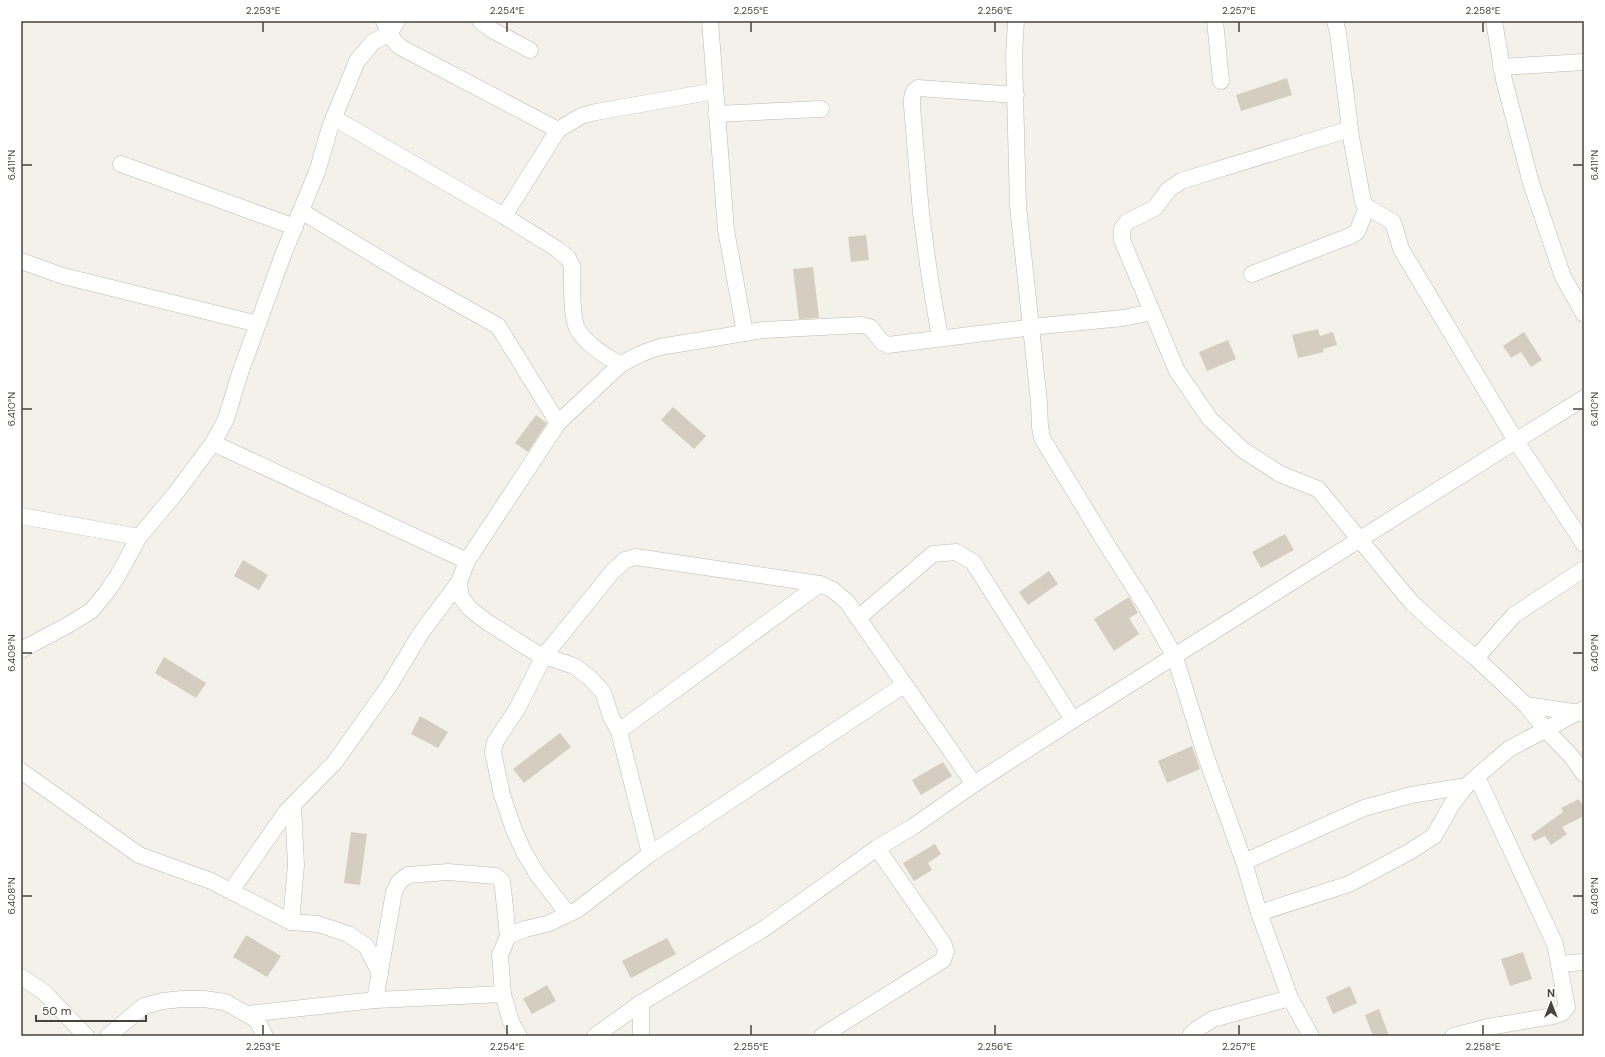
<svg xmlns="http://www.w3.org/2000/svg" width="1605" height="1057" viewBox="0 0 1605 1057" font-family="'DM Sans',sans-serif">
  <rect width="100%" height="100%" fill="#f4f1eb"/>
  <g fill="#d5cdc0">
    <path d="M1287 78 1292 95 1241 111 1236 95Z"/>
    <path d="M866 235 869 260 851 262 848 237Z"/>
    <path d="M813 267 819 318 799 319 793 269Z"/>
    <path d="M1318 329 1320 336 1333 332 1337 345 1323 349 1324 352 1298 358 1292 335Z"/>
    <path d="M1524 332 1542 360 1531 367 1521 352 1511 358 1503 346Z"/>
    <path d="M1228 340 1236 359 1207 371 1199 352Z"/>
    <path d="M673 407 706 436 694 449 661 420Z"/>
    <path d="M536 415 547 423 528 452 515 443Z"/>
    <path d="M1285 534 1294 550 1261 568 1252 552Z"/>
    <path d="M243 560 268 575 259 590 234 576Z"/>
    <path d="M1049 571 1058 584 1028 605 1019 592Z"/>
    <path d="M1129 597 1138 613 1129 618 1139 634 1114 651 1094 619Z"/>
    <path d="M164 657 206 683 196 698 155 673Z"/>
    <path d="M420 716 448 732 438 748 411 734Z"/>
    <path d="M560 733 571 747 524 783 513 769Z"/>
    <path d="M1192 746 1200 769 1167 783 1158 761Z"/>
    <path d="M943 762 952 776 921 795 912 780Z"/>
    <path d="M1579 799 1584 809V816L1562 827 1567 834 1551 845 1545 836 1534 841 1531 835 1563 812 1561 808Z"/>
    <path d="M351 832 367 834 360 885 344 883Z"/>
    <path d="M935 844 941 854 928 863 932 870 914 881 903 863Z"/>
    <path d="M246 935 281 956 267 977 233 957Z"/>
    <path d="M667 938 676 954 631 978 622 961Z"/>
    <path d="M1523 952 1532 979 1510 986 1501 959Z"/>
    <path d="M547 985 556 1001 532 1014 523 999Z"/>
    <path d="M1350 986 1357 1003 1333 1014 1326 997Z"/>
    <path d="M1379 1009 1389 1036H1373L1365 1015Z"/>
  </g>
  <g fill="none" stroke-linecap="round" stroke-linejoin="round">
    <g stroke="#bfb9ad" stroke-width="17">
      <g id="minor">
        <path d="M384 21C388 32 392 41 402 48L558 130"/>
        <path d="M480 21 492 30 530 50"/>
        <path d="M710 21 726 230 745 333"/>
        <path d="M1016 21 1014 55 1018 206 1039 402 1040 427 1042 438 1107 545 1146 606 1175 657 1205 754 1244 862 1259 913 1290 998 1311 1036"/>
        <path d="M1215 21 1221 81"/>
        <path d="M1335 21 1338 33 1351 137 1363 202 1367 207 1393 222 1401 249 1516 441 1584 544"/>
        <path d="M1494 21 1504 80 1531 183 1563 277 1584 314"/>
        <path d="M1501 67 1584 62"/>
        <path d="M716 114 821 109"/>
        <path d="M334 118 504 216 557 249 568 258 572 266C572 281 571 319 578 330 588 346 605 355 620 365"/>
        <path d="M1350 129 1181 181 1168 190 1155 208 1127 222 1122 229V240L1177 371 1210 419 1243 450 1280 474 1318 489 1412 603 1443 631 1476 658 1526 705 1546 730 1572 757 1584 774"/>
        <path d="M121 164 295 227"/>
        <path d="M301 211 407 275 498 326 558 423"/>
        <path d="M504 216 558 130 581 116 596 112 715 91"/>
        <path d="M21 261 63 276 258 324"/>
        <path d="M1252 274 1350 236 1357 232 1367 207"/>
        <path d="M940 338 930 279 921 213 912 106C912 99 911 92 918 88L1016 95"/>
        <path d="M213 443 467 561"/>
        <path d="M21 516 139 537"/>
        <path d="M459 582 461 597 469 608 487 622 536 653 574 666 589 677 603 692 611 717 619 731 650 854"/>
        <path d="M858 618 933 554 956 552 973 562 1073 720"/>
        <path d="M21 650 68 625 91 611 106 593 117 577 139 537 175 494 213 443 226 419 240 373 283 255 318 169 330 127 357 61 373 42 389 34 397 21"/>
        <path d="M1476 658 1514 615 1584 569"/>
        <path d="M1526 705 1580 713"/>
        <path d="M619 731 820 584 833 590 847 602 974 784"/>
        <path d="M21 771 139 855 211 881 291 922 318 924 348 934 366 946 380 973"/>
        <path d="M1244 862 1364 808 1411 795 1466 786"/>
        <path d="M231 891 286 812 335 762 389 686 421 633 459 582 467 561 558 423 620 365C633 357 645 351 660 347L763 330 861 325 870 327 882 342 888 345 1051 325 1123 318 1152 312"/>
        <path d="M1259 913 1349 884 1409 852 1434 836 1452 804 1466 786 1509 749 1584 709"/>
        <path d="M568 914 537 874 524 852 514 830 502 795 493 752 495 742 517 709 544 656 613 571 625 560 636 557 820 584"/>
        <path d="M291 922 296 865 293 805"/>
        <path d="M508 936 525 929 547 924 577 910 650 854 904 685"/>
        <path d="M1559 964 1584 962"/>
        <path d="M21 977 44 992 86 1036"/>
        <path d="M375 1000 394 892 399 882 408 875 448 872 496 876 502 881 503 889 508 936 500 955 503 994 511 1022 519 1036"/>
        <path d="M641 1003V1036"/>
        <path d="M247 1014 375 1000 503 994"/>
        <path d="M108 1036 144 1006 163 1001 182 999H204L225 1002 257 1020 265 1036"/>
        <path d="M595 1036 641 1003 765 928 877 848 914 826 974 784 1073 720 1584 398"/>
        <path d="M822 1036 943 960 946 951 943 943 877 848"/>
        <path d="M1190 1036 1197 1029 1213 1019 1290 998"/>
        <path d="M1453 1036 1488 1027 1553 1016 1562 1013 1567 1007 1555 944 1477 777"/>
      </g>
    </g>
    <use href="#minor" stroke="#fff" stroke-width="16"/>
  </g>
  <path fill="none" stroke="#484239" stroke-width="1.5" d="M263 22V32M507 22V32M751 22V32M995 22V32M1239 22V32M1483 22V32M22 165H32M1573 165H1583M22 409H32M1573 409H1583M22 653H32M1573 653H1583M22 896H32M1573 896H1583M263 1025V1035M507 1025V1035M751 1025V1035M995 1025V1035M1239 1025V1035M1483 1025V1035"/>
  <rect width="1605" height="1057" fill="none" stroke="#ffffff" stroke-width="44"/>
  <g transform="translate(1551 1003)" stroke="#ffffff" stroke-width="3" paint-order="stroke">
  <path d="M0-3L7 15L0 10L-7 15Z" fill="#484239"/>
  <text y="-6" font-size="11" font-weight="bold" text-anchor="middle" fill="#484239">N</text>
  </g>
  <path d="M36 1015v6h110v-6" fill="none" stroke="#484239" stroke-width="2"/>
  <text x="42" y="1015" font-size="12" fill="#484239" stroke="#ffffff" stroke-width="3" paint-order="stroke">50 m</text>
  <rect x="22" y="22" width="1561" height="1013" fill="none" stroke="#484239" stroke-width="1.5"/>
  <g font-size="10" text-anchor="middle" fill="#484239">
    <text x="263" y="14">2.253°E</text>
    <text x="507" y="14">2.254°E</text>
    <text x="751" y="14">2.255°E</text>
    <text x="995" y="14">2.256°E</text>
    <text x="1239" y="14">2.257°E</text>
    <text x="1483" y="14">2.258°E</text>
    <text transform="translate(11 165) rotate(-90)" y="4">6.411°N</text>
    <text transform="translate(1594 165) rotate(-90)" y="4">6.411°N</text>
    <text transform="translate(11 409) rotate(-90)" y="4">6.410°N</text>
    <text transform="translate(1594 409) rotate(-90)" y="4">6.410°N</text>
    <text transform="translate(11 653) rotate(-90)" y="4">6.409°N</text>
    <text transform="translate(1594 653) rotate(-90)" y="4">6.409°N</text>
    <text transform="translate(11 896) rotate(-90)" y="4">6.408°N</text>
    <text transform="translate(1594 896) rotate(-90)" y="4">6.408°N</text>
    <text x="263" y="1050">2.253°E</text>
    <text x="507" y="1050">2.254°E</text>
    <text x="751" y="1050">2.255°E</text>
    <text x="995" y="1050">2.256°E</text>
    <text x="1239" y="1050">2.257°E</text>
    <text x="1483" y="1050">2.258°E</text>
  </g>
</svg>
